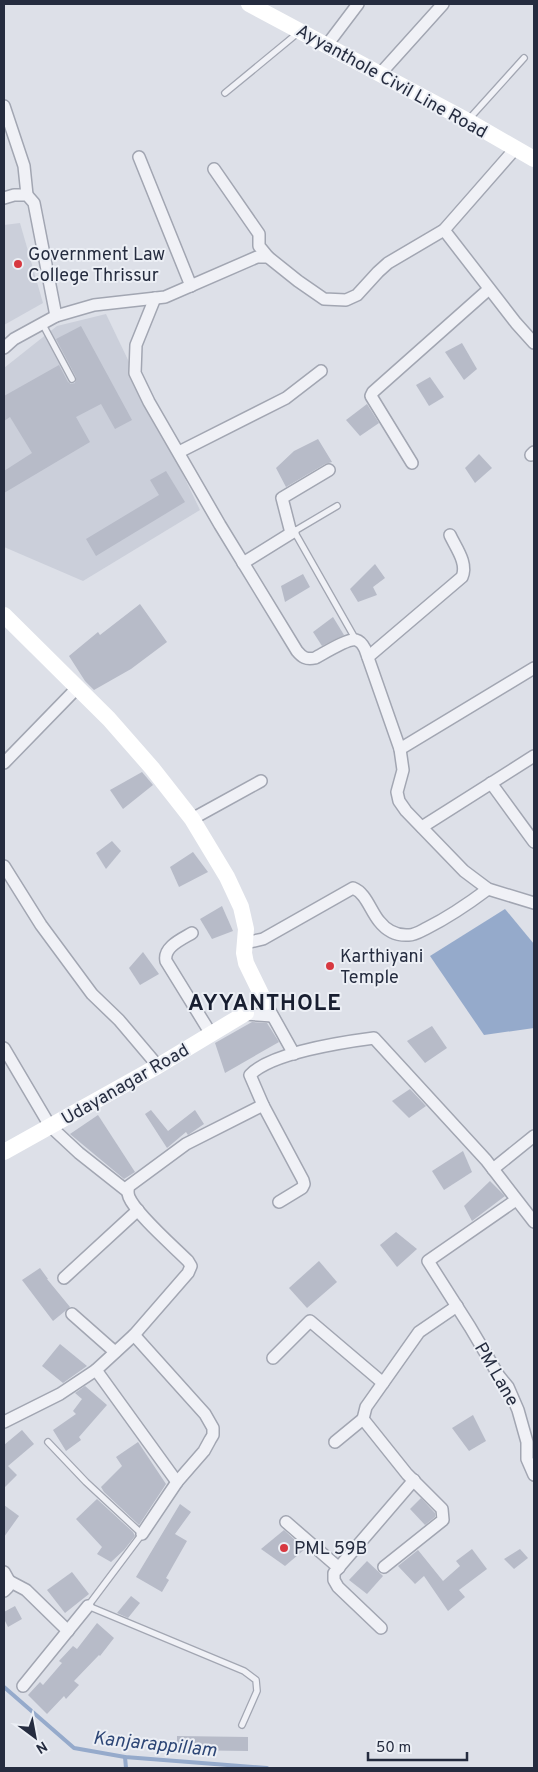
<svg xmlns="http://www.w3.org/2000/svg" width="538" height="1772" viewBox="0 0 538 1772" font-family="Overpass,sans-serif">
  <rect width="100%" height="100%" fill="#dde0e8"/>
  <g fill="#cbcfda">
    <path d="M20 223 43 303 4 325V225Z"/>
    <path d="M106 314 200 510 83 581 4 547V368L57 326Z"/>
  </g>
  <path fill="#95aacb" d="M505 909 534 944V1028L484 1035 430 956Z"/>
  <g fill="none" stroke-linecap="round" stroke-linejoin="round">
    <g stroke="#95aacb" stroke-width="4">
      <path d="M4 1687 74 1748 125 1757 267 1768"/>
      <path d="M125 1757 126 1768"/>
    </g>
  </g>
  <g fill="#b7bbc8">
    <path d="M81 326 132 420 115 429 101 404 76 417 90 442 4 493V471L32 453 10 417 4 421V396L59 365 68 382 71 384 75 383 76 377 56 339Z"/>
    <path d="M462 343 477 369 464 380 445 352Z"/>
    <path d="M430 377 444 397 429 406 416 385Z"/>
    <path d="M367 404 379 423 360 436 346 420Z"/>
    <path d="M318 439 332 462 325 464 286 487 276 468 294 451Z"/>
    <path d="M479 454 492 468 475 483 465 468Z"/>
    <path d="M166 471 185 502 96 556 86 539 159 495 150 480Z"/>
    <path d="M375 564 385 578 373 587 377 595 358 602 350 589Z"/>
    <path d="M303 574 310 587 285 602 281 586Z"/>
    <path d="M140 604 167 642 131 669 94 690 85 681 69 656 98 632 100 635Z"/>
    <path d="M333 617 344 635 322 646 313 632Z"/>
    <path d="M142 772 153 785 123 809 110 790Z"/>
    <path d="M112 841 121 851 106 869 96 853Z"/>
    <path d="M193 852 208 872 179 887 170 867Z"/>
    <path d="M222 906 233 931 212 939 200 919Z"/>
    <path d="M143 952 159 974 140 985 129 968Z"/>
    <path d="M252 1022 267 1023 279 1042 225 1073 215 1043Z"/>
    <path d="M432 1026 447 1048 425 1063 407 1041Z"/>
    <path d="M410 1089 426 1106 409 1118 392 1101Z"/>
    <path d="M151 1110 168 1131 195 1110 204 1124 188 1135 186 1132 167 1148 145 1114Z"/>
    <path d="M98 1115 135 1172 124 1179 70 1134Z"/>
    <path d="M463 1151 472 1172 444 1190 432 1171Z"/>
    <path d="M490 1181 505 1196 472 1221 464 1206Z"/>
    <path d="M396 1232 417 1249 397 1267 380 1245Z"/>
    <path d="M319 1261 337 1282 307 1308 289 1288Z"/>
    <path d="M40 1268 48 1279H47L70 1307 53 1321 22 1280Z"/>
    <path d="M60 1344 87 1366 63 1383 42 1366Z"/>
    <path d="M85 1386 107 1405 79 1437 81 1440 66 1451 53 1430 76 1414 73 1411 82 1399 75 1393Z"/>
    <path d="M473 1415 486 1441 469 1451 452 1428Z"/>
    <path d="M22 1430 34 1444 8 1466 17 1475 4 1488V1445Z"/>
    <path d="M138 1442 166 1484 139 1525 104 1492 101 1487 122 1466 116 1457Z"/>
    <path d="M421 1498 435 1513V1517L425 1525 410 1509Z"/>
    <path d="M97 1499 133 1532 135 1536 124 1550 111 1562 97 1554 102 1547 76 1519Z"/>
    <path d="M180 1504 191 1512 175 1534 187 1541 166 1578 169 1580 162 1592 136 1577Z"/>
    <path d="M4 1505 19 1516 4 1537Z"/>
    <path d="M284 1530 305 1549 285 1566 261 1549Z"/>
    <path d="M472 1549 487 1569 459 1590 465 1597 448 1611 424 1576 415 1584 398 1566 418 1550 443 1581 460 1566 456 1561Z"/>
    <path d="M520 1549 528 1558 514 1569 504 1559Z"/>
    <path d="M367 1561 383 1576 367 1594 349 1580Z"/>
    <path d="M72 1572 89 1594 65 1613 47 1590Z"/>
    <path d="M131 1596 140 1603 128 1618 117 1613Z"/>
    <path d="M15 1606 22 1619 8 1627 4 1619V1612Z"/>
    <path d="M97 1623 114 1638 100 1656 99 1655 74 1681 79 1685 66 1699 64 1696 47 1714 28 1695 40 1682 43 1685 62 1663 59 1661 73 1646 77 1649Z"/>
    <path d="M177 1736 248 1737V1751L177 1750Z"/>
  </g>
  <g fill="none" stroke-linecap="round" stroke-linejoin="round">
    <g stroke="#a2a6b2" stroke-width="8">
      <g id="lane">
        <path d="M225 93 299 32"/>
        <path d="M469 119 524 58"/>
        <path d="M42 323 72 379"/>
        <path d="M294 531 356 640"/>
        <path d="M293 532 337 506"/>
        <path d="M48 1442 86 1482 142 1534 88 1606 244 1671 256 1680 257 1691 242 1725"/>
      </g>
    </g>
    <g stroke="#a2a6b2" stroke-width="14">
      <g id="street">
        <path d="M327 45 358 4"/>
        <path d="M380 74 443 4"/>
        <path d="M4 106 24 166 27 195"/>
        <path d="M139 157 191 286"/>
        <path d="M214 169 259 234V246L268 257"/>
        <path d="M4 198 14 195H27L34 203 56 316"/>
        <path d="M444 230 516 323 534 343"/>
        <path d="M155 298 136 345 135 373 149 402 220 525 297 651C302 657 306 660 315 658 323 654 348 638 356 640 360 641 363 645 365 649L400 749 403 770 397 792 399 801 406 811 464 871 488 889 534 903"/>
        <path d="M4 348 14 339 56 316 94 305 165 297 257 257H268L298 281 324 299 346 300 357 295 378 272 388 263 444 230 515 149"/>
        <path d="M179 452 286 398 321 371"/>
        <path d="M531 455 534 452"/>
        <path d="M412 463 371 396 373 392 489 289"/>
        <path d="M291 533 282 498 329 470"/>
        <path d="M243 563 293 532"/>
        <path d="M368 657 462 577C468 563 456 548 450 535"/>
        <path d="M400 749 534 668"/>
        <path d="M4 763 77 688"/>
        <path d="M491 783 534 842"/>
        <path d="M192 819 261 781"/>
        <path d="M422 827 534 756"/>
        <path d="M4 866 41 925 92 994 119 1020 158 1066"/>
        <path d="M192 933C182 939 163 947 166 961L211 1034"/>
        <path d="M245 943 263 939 353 888C366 893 370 910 379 921 386 930 396 936 409 935 415 935 421 931 427 928 449 917 468 904 488 889"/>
        <path d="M265 1002 294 1054"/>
        <path d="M245 1014 272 1016"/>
        <path d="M4 1048 50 1126 79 1153 127 1191"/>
        <path d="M263 1105 250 1075C271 1053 343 1042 374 1038L486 1160 534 1222"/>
        <path d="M493 1169 534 1136"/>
        <path d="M516 1200 428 1261 470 1327 499 1376 508 1387 518 1410 527 1442V1459L534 1475"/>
        <path d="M64 1278 138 1210"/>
        <path d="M72 1314 115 1352"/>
        <path d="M134 1335 205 1414 213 1428V1435L210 1440 204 1451 177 1482 142 1534"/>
        <path d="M273 1358 310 1321 383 1383"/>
        <path d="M4 1422 60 1394 96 1370"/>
        <path d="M335 1442 363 1419"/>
        <path d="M177 1482 96 1370 134 1335 188 1273 191 1266 188 1261C173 1246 136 1214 129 1197 127 1192 128 1190 129 1186L186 1144 263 1105 303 1180 304 1184 302 1188 279 1202"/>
        <path d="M286 1522 339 1568"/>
        <path d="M384 1567 443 1520 442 1509 407 1474 363 1419 366 1407 419 1332 457 1306"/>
        <path d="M4 1572 9 1581 8 1587 4 1591"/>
        <path d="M9 1581 26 1590 68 1631"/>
        <path d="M381 1628 338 1587 334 1580V1573L414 1480"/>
        <path d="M23 1686 88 1606"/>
      </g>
    </g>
    <use href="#lane" stroke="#f0f1f6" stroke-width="5.5"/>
    <use href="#street" stroke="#f0f1f6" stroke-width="11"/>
    <g stroke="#fff" stroke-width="16">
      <path d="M249 4 468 121 534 159"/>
      <path d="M4 615 109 719 152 768 192 819 227 877 241 907 246 929 244 953 246 963 265 1002"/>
      <path d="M4 1152 158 1066 246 1013"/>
    </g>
  </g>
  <g fill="#d73840" stroke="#eceff5" stroke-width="2">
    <circle cx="18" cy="264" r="5"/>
    <circle cx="330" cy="966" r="5"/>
    <circle cx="284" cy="1548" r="5"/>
  </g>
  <g text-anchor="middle" stroke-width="4" stroke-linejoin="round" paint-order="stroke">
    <g font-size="18" fill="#252c3f" stroke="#eceff5">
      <text transform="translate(392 81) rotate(29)" y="6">Ayyanthole Civil Line Road</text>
      <text transform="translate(125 1084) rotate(-30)" y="6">Udayanagar Road</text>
      <text transform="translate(497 1374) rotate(60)" y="6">PM Lane</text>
    </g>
    <g font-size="18" fill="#252c3f" stroke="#eceff5" text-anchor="start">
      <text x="28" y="260">Government Law<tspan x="28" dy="21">College Thrissur</tspan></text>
      <text x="340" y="962">Karthiyani<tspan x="340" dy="21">Temple</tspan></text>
      <text x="294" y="1554">PML 59B</text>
    </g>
    <g font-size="19" font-style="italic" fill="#2d4676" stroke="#eceff5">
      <text transform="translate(155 1743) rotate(6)" y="7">Kanjarappillam</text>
    </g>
    <g font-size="22" font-weight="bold" letter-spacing="1" fill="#181e30" stroke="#eceff5">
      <text x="265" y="1010">AYYANTHOLE</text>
    </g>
  </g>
  <rect width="538" height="1772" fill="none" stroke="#252c3f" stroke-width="10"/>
  <g transform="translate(35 1737) rotate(148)" stroke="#eceff5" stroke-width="4" paint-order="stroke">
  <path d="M0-4L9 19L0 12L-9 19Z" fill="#252c3f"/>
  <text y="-8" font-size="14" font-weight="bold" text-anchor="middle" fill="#252c3f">N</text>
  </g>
  <path d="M368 1752v8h99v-8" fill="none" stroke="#252c3f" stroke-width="2.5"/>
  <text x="376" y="1752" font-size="15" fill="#252c3f" stroke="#eceff5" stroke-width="4" paint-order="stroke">50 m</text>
</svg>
